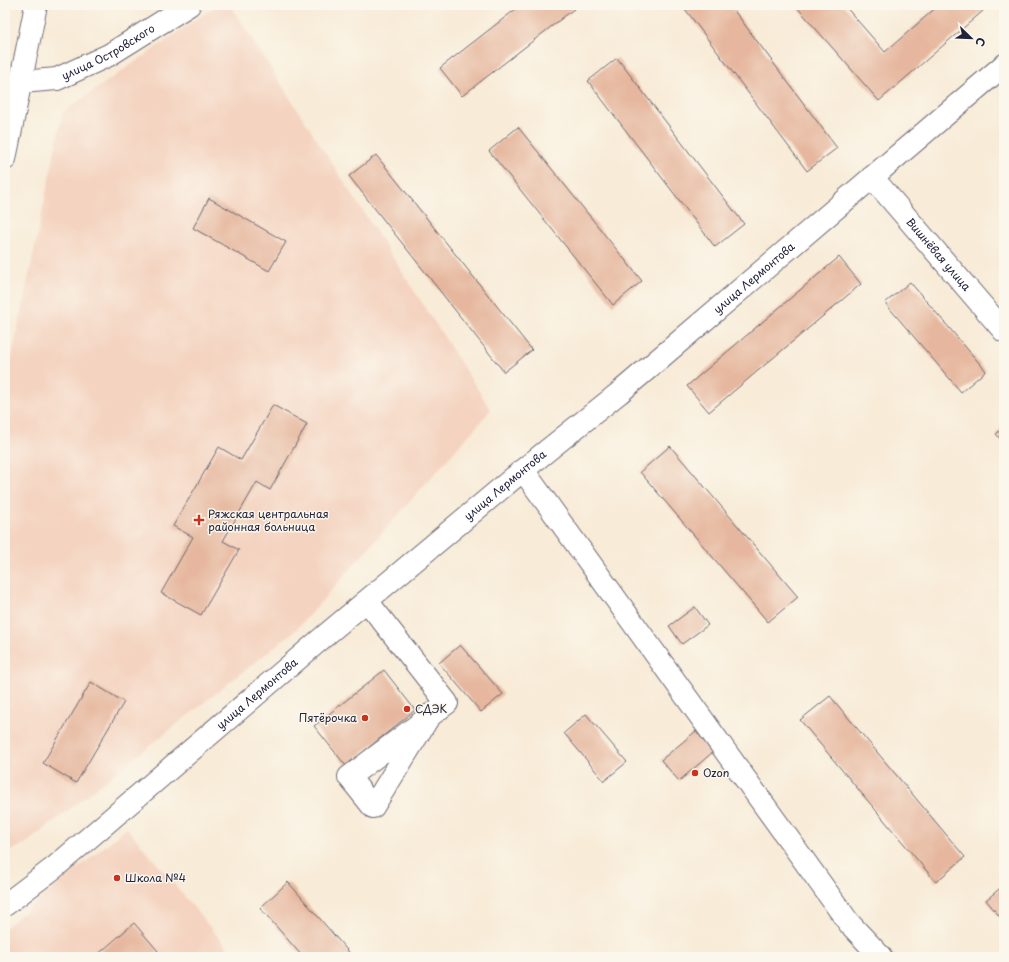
<svg xmlns="http://www.w3.org/2000/svg" width="1009" height="962" viewBox="0 0 1009 962" font-family="'Playpen Sans',sans-serif">
  <rect width="100%" height="100%" fill="#fbf7ec"/>
  <filter id="ink" filterUnits="userSpaceOnUse"><feTurbulence type="fractalNoise" baseFrequency=".025" numOctaves="2"/><feDisplacementMap in="SourceGraphic" scale="8" xChannelSelector="R" yChannelSelector="G"/><feConvolveMatrix kernelMatrix="1 2 1 2 8 2 1 2 1" color-interpolation-filters="sRGB"/></filter>
  <filter id="wash" filterUnits="userSpaceOnUse"><feTurbulence type="fractalNoise" baseFrequency=".012" numOctaves="4" result="noise"/><feDisplacementMap in="SourceGraphic" scale="16" xChannelSelector="R" yChannelSelector="G"/><feGaussianBlur stdDeviation="0.9" result="paint"/><feColorMatrix in="noise" values="0 0 0 0 0 0 0 0 0 0 0 0 0 0 0 0 0 1.4 0 .05"/><feComposite in="paint" operator="in"/></filter>
  <g filter="url(#wash)">
    <rect width="100%" height="100%" fill="#f8ebd7"/>
    <g fill="#f4d3c0">
      <path d="M217 5H230L491 410 296 630 28 842 5 854V390L63 112Z"/>
      <path d="M127 828 235 957H5V928Z"/>
    </g>
    <g id="blocks">
      <g fill="#e6b79e">
        <path d="M521 5H579L462 96 440 68Z"/>
        <path d="M682 5H730L837 148 807 171Z"/>
        <path d="M795 5H844L885 52 939 5H980L984 10 879 101Z"/>
        <path d="M617 58 744 224 715 247 588 81Z"/>
        <path d="M518 127 642 281 613 305 489 151Z"/>
        <path d="M376 155 532 350 504 372 349 176Z"/>
        <path d="M209 198 286 242 269 271 193 228Z"/>
        <path d="M839 257 861 284 709 412 687 386Z"/>
        <path d="M910 282 986 371 961 392 885 303Z"/>
        <path d="M273 405 307 424 270 490 257 482 223 541 239 550 201 615 161 593 193 537 173 526 219 447 241 460Z"/>
        <path d="M1004 427V443L996 434Z"/>
        <path d="M670 446 798 597 768 622 640 472Z"/>
        <path d="M695 607 708 625 682 644 669 626Z"/>
        <path d="M460 645 503 694 481 712 439 663Z"/>
        <path d="M384 670 415 710 346 766 314 726Z"/>
        <path d="M91 682 124 702 76 783 43 763Z"/>
        <path d="M830 696 965 857 936 882 800 720Z"/>
        <path d="M586 714 627 762 604 781 564 733Z"/>
        <path d="M696 731 713 752 679 781 661 760Z"/>
        <path d="M288 882 353 957H303L260 908Z"/>
        <path d="M1004 885V922L986 900Z"/>
        <path d="M134 923 158 951 152 957H95Z"/>
      </g>
    </g>
  </g>
  <g filter="url(#ink)">
    <use href="#blocks" fill-opacity="0" stroke="#6d6872" stroke-width="1"/>
    <g fill="none" stroke-linecap="round" stroke-linejoin="round">
      <g stroke="#6d6872" stroke-width="24">
        <g id="street">
          <path id="s1" d="M21 82 57 79 109 55 189 5"/>
          <path id="s2" d="M872 177 1004 331"/>
          <path d="M523 470 849 923 881 957"/>
          <path d="M367 601 447 703 349 777 373 807 430 715"/>
          <path id="s3" d="M5 905 55 867 321 639 523 470 619 393 1004 65"/>
        </g>
      </g>
      <g stroke="#6d6872" stroke-width="24">
        <path id="primary" d="M5 159 36 5"/>
      </g>
      <use href="#street" stroke="#fff" stroke-width="22"/>
      <use href="#primary" stroke="#fff" stroke-width="22"/>
    </g>
  </g>
  <g fill="#c8321e" stroke="#fbf7ec" stroke-width="1.5">
    <path d="M197 514h4v4h4v4h-4v4h-4v-4h-4v-4h4z"/>
    <circle cx="407" cy="709" r="4"/>
    <circle cx="365" cy="718" r="4"/>
    <circle cx="695" cy="773" r="4"/>
    <circle cx="117" cy="878" r="4"/>
  </g>
  <g text-anchor="middle" stroke-width="3" stroke-linejoin="round" paint-order="stroke">
    <g font-size="11" fill="#22223b" stroke="#fbf7ec">
      <text dy="4" stroke="none"><textPath href="#s1" startOffset="94">улица Островского</textPath></text>
      <text dy="4" stroke="none"><textPath href="#s2" startOffset="102">Вишнёвая улица</textPath></text>
      <text dy="4" stroke="none"><textPath href="#s3" startOffset="977">улица Лермонтова</textPath></text>
      <text dy="4" stroke="none"><textPath href="#s3" startOffset="653">улица Лермонтова</textPath></text>
      <text dy="4" stroke="none"><textPath href="#s3" startOffset="329">улица Лермонтова</textPath></text>
    </g>
    <g font-size="11" fill="#22223b" stroke="#fbf7ec" text-anchor="start">
      <text x="208" y="518">Ряжская центральная<tspan x="208" dy="13">районная больница</tspan></text>
      <text x="415" y="713">СДЭК</text>
      <text x="357" y="722" text-anchor="end">Пятёрочка</text>
      <text x="703" y="777">Ozon</text>
      <text x="125" y="882">Школа №4</text>
    </g>
  </g>
  <rect width="1009" height="962" fill="none" stroke="#fbf7ec" stroke-width="20"/>
  <g transform="translate(971 38) rotate(113)" stroke="#fbf7ec" stroke-width="3" paint-order="stroke">
  <path d="M0-3L7 15L0 10L-7 15Z" fill="#22223b"/>
  <text y="-6" font-size="11" font-weight="bold" text-anchor="middle" fill="#22223b">С</text>
  </g>
</svg>
